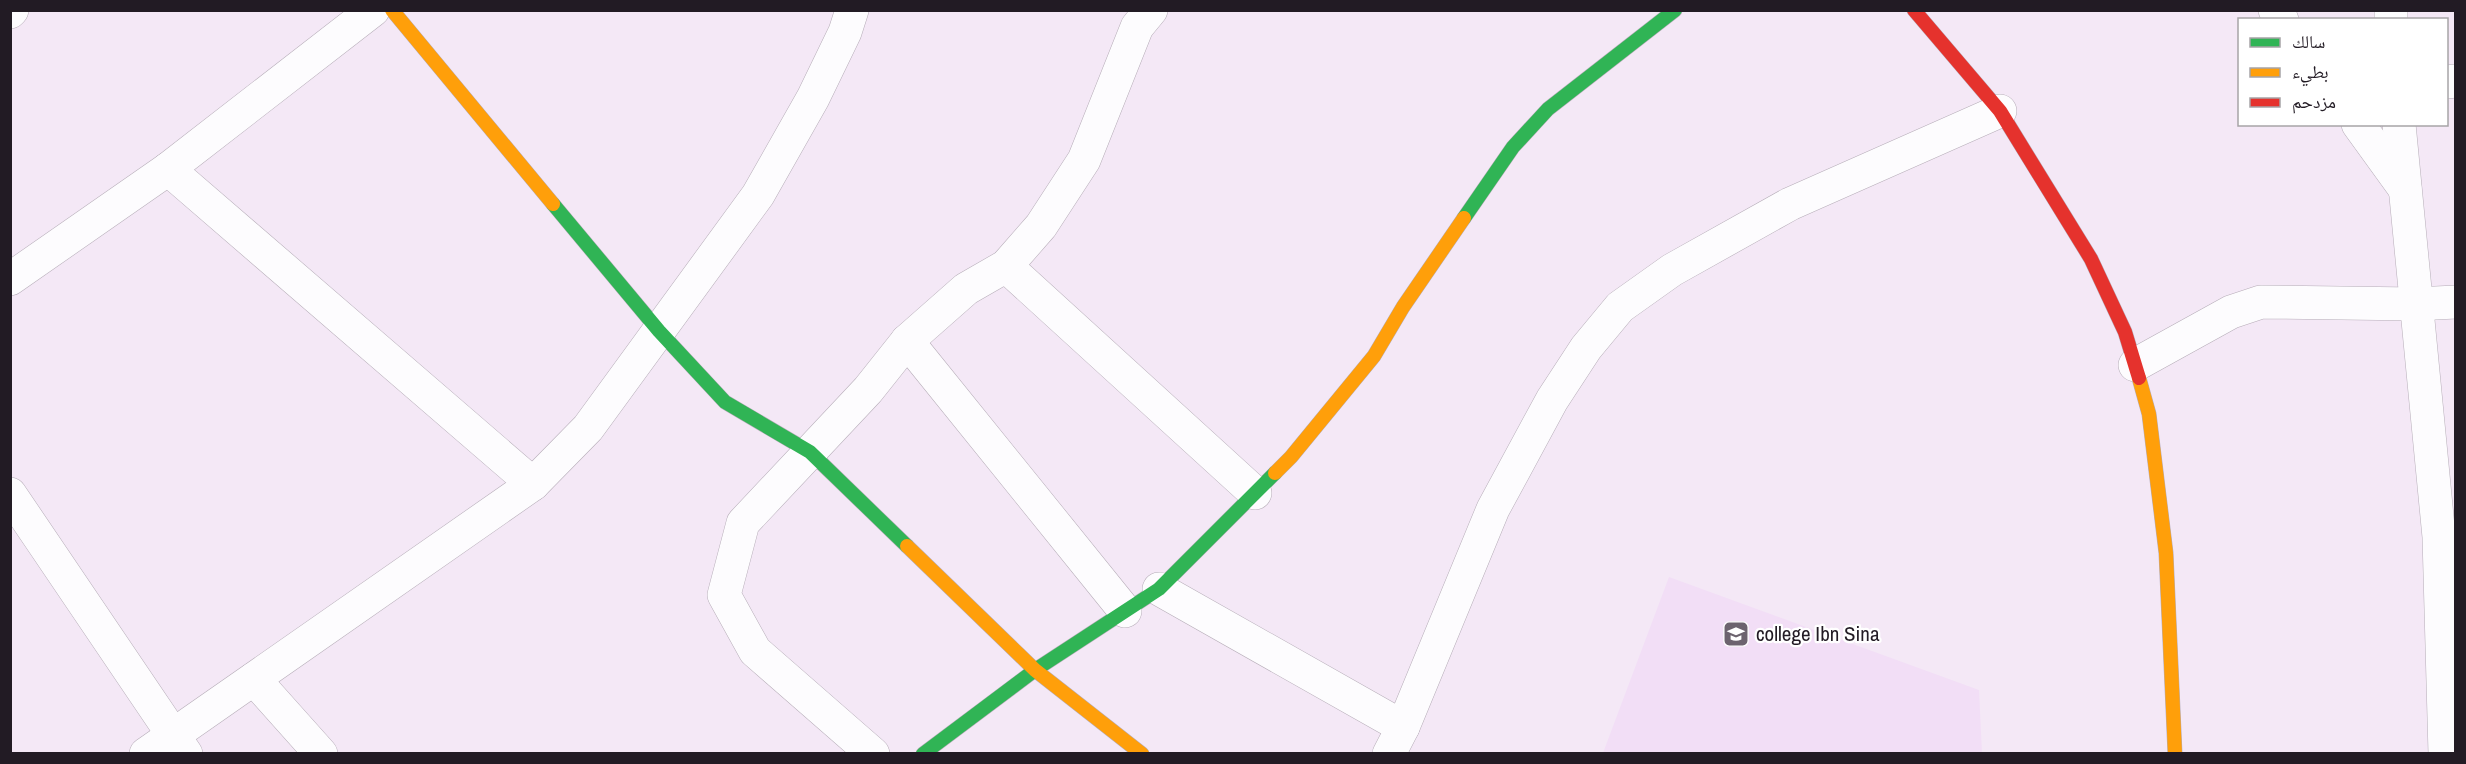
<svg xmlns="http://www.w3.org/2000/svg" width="2466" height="764" viewBox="0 0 2466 764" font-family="'Archivo Narrow','Noto Naskh Arabic',sans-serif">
  <rect width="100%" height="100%" fill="#f4e8f6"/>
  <path fill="#f2def6" d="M1669 577 1979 690 1982 753H1603Z"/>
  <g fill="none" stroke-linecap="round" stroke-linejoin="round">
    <g stroke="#b6adb8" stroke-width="34">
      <g id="street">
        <path d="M2275 10 2282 20"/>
        <path d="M2391 10V20"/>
        <path d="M10 12 12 10"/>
        <path d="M2446 82 2456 81"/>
        <path d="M2358 124 2405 189"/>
        <path d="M2399 124 2439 537 2445 754"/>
        <path d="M168 169 533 484"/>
        <path d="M1006 266 1255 493"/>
        <path d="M10 279 168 169 373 10"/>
        <path d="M907 341 1125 611"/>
        <path d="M2135 365 2231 312 2261 302 2415 304 2456 302"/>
        <path d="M10 494 186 754"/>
        <path d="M1159 589 1403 727"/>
        <path d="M254 679 321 754"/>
        <path d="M146 754 533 484 588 428 758 195 813 98 845 32 852 10"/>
        <path d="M873 754 755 651 724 595 743 523 868 390 907 341 966 289 1006 266 1041 226 1084 160 1137 27 1151 10"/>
        <path d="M1389 754 1403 727 1493 509 1552 400 1586 348 1620 307 1672 270 1790 204 2000 111"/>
      </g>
    </g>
    <g stroke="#b6adb8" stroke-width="15">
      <g id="fast">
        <path d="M553 204 659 331 725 402 810 452 907 546"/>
        <path d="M1464 218 1513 147 1548 109 1675 10"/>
        <path d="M923 754 1035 670 1159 589 1275 473"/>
      </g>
    </g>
    <g stroke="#b6adb8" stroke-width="15">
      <g id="slow">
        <path d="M392 10 553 204"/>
        <path d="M2139 378 2149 414 2166 553 2175 754"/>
        <path d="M1275 473 1291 457 1374 356 1403 307 1464 218"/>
        <path d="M907 546 1035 670 1142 754"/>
      </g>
    </g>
    <g stroke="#b6adb8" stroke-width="15">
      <path id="jam" d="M1914 10 2000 111 2091 259 2125 332 2139 378"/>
    </g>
    <use href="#street" stroke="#fdfcfe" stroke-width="33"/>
    <use href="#fast" stroke="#30b455" stroke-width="14"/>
    <use href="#slow" stroke="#ff9f0a" stroke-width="14"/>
    <use href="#jam" stroke="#e5322d" stroke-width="14"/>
  </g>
  <defs>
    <g id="school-square" transform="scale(1.35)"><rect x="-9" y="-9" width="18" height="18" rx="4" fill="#6c636e" stroke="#fff"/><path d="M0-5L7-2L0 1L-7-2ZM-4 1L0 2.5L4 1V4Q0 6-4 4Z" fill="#fff"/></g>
  </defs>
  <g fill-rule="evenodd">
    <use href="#school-square" x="1736" y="634"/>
  </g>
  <g text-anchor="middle" stroke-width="4.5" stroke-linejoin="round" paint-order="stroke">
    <g font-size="21" fill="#221b24" stroke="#fff" text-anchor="start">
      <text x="1756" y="641">college Ibn Sina</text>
    </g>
  </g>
  <rect width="2466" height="764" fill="none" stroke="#221b24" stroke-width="24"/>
  <rect x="2238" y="18" width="210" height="108" fill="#ffffff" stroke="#a7a4a7" stroke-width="1.5"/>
  <rect x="2250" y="38" width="30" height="9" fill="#30b455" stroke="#a7a4a7" stroke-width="1.5"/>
  <text x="2292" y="48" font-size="18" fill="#221b24">سالك</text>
  <rect x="2250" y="68" width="30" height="9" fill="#ff9f0a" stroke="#a7a4a7" stroke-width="1.5"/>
  <text x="2292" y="78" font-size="18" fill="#221b24">بطيء</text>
  <rect x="2250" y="98" width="30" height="9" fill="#e5322d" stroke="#a7a4a7" stroke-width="1.5"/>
  <text x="2292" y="108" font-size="18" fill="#221b24">مزدحم</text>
</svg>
